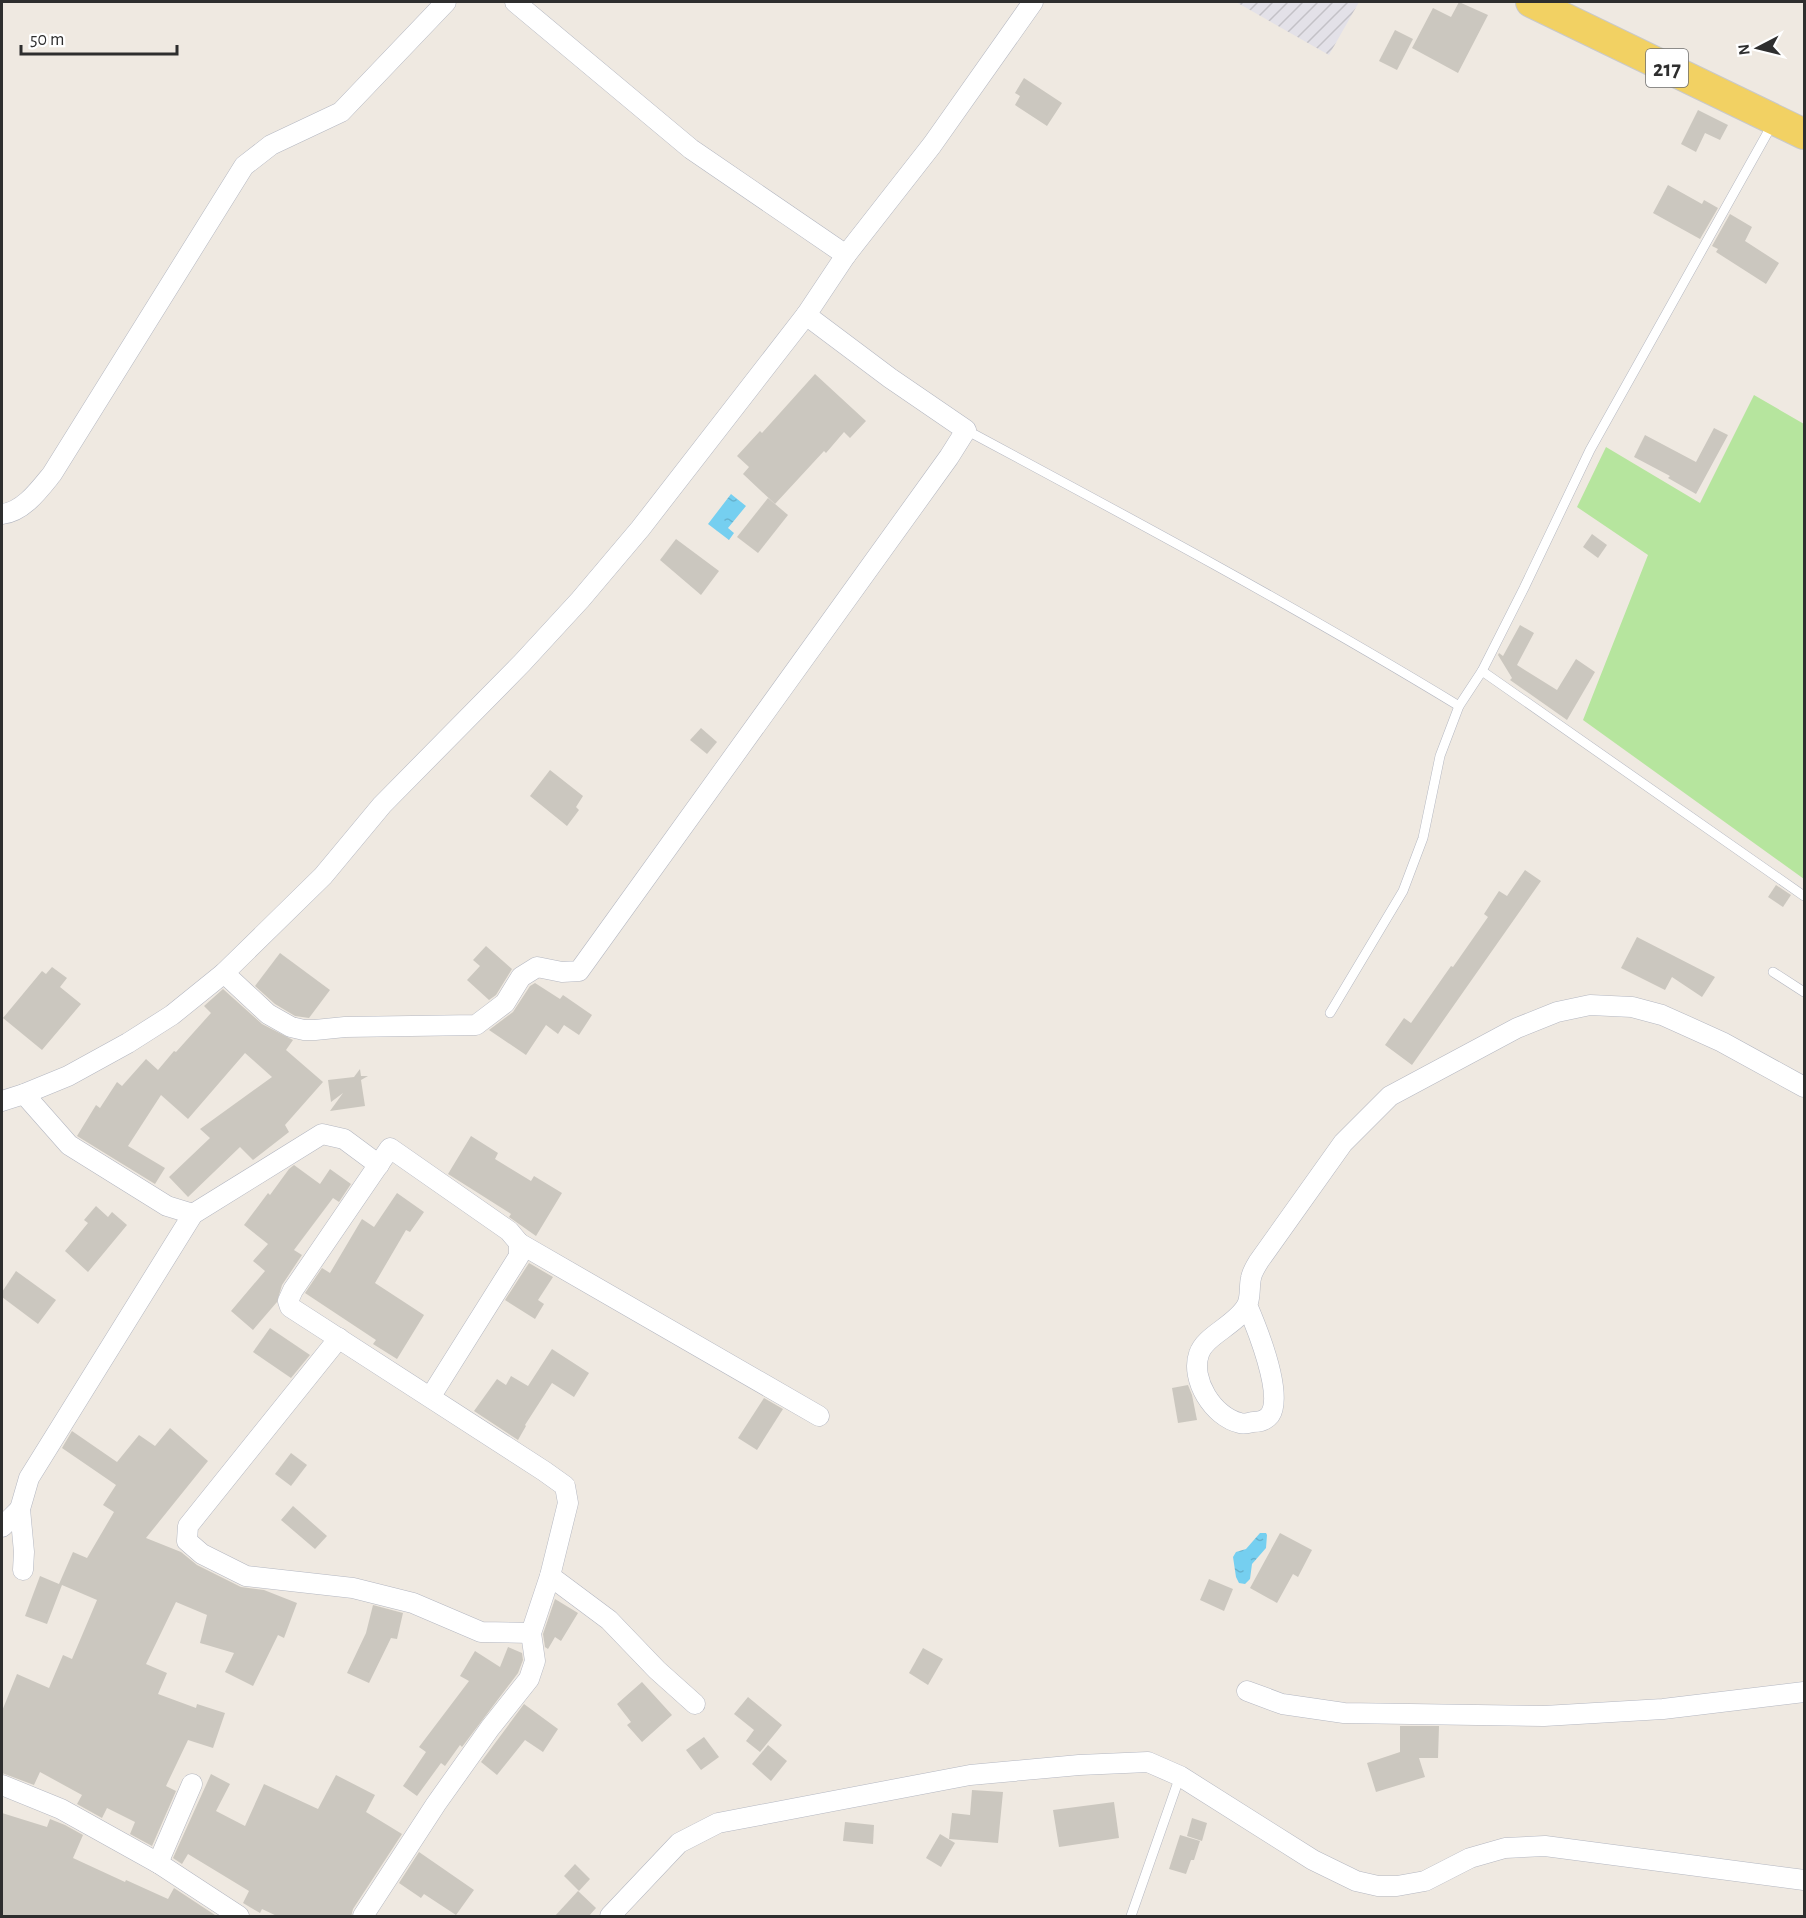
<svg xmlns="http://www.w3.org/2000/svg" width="1806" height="1918" viewBox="0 0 1806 1918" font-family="'Alegreya Sans',sans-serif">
  <defs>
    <pattern id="industrial-furrows" width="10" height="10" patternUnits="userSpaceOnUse" patternTransform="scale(1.5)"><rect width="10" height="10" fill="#e3e1e8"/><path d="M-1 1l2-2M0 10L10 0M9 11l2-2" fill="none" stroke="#c3c1c7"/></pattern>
    <pattern id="water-ripples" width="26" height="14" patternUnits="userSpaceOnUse" patternTransform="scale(1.5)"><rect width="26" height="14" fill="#75cff0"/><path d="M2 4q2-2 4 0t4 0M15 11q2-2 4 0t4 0" fill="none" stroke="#66b2ce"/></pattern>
  </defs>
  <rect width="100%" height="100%" fill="#efe9e1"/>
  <path fill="url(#industrial-furrows)" d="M1236 2H1359L1329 55Z"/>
  <path fill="#b6e59e" d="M1754 395 1804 424V879L1583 720 1648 555 1577 507 1606 447 1700 503Z"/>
  <g fill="url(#water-ripples)">
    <path d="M731 494 746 506 728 528 734 533 729 540 708 524Z"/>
    <path d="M1260 1533H1266L1267 1535 1266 1548 1252 1564 1250 1579 1245 1584 1239 1583 1236 1577 1233 1557 1236 1552 1246 1549Z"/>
  </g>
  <g fill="#cbc7bf">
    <path d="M1459 2 1488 15 1458 73 1412 48 1433 8 1451 17Z"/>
    <path d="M1395 30 1413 39 1397 70 1379 61Z"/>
    <path d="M1024 78 1062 103 1047 126 1015 105 1020 96 1015 93Z"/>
    <path d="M1698 110 1728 125 1720 140 1705 133 1696 152 1681 144Z"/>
    <path d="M1668 185 1702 204 1704 200 1718 208 1700 239 1653 213Z"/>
    <path d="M1730 214 1752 227 1745 241 1779 263 1766 284 1716 252 1718 249 1712 246Z"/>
    <path d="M815 374 866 421 850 438 844 432 826 453 824 451 775 504 743 474 749 467 737 456 760 431 762 433Z"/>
    <path d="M1714 428 1728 435 1696 494 1668 478 1670 476 1634 457 1645 435 1696 462Z"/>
    <path d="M768 498 788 515 758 553 737 537Z"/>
    <path d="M1592 534 1607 545 1598 558 1583 547Z"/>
    <path d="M676 539 719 571 701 595 660 560Z"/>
    <path d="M1520 625 1534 633 1517 665 1557 690 1576 659 1595 672 1567 720 1510 680 1512 678 1498 655 1499 653 1503 656Z"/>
    <path d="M701 728 717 742 707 754 690 740Z"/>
    <path d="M550 770 583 796 576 807 579 810 567 826 530 796Z"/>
    <path d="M1525 870 1541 881 1412 1065 1385 1045 1404 1018 1411 1023 1451 966 1453 967 1488 917 1484 914 1499 891 1507 896Z"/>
    <path d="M1776 885 1791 895 1783 907 1768 897Z"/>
    <path d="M1637 937 1715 977 1702 997 1672 977 1665 990 1621 968Z"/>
    <path d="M486 946 512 969 496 995 489 1000 467 980 480 966 473 960Z"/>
    <path d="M280 953 330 990 309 1018 295 1016 275 1004 255 986Z"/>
    <path d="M52 967 67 978 60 987 81 1004 42 1050 3 1018 42 971 46 974Z"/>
    <path d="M535 983 560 999 563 995 592 1015 579 1035 564 1025 558 1034 546 1025 526 1055 489 1030 513 1012 530 986Z"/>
    <path d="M223 989 262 1024 293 1040 286 1050 323 1082 285 1125 289 1132 253 1160 240 1147 188 1197 169 1177 210 1138 200 1129 272 1077 245 1053 188 1119 161 1095 128 1146 165 1168 155 1184 77 1136 96 1105 100 1108 117 1082 122 1086 146 1059 158 1070 174 1051 176 1052 211 1013 204 1006Z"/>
    <path d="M360 1069 361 1076H368L361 1080 365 1106 330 1111 343 1093 331 1102 328 1080 354 1077Z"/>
    <path d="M471 1136 498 1153 495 1159 531 1181 534 1176 562 1193 536 1236 509 1217 511 1214 448 1174Z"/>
    <path d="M294 1165 320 1184 330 1169 351 1184 339 1202 333 1198 294 1250 302 1255 282 1285 277 1302 253 1330 231 1311 265 1271 253 1261 268 1244 244 1225 268 1193 270 1195 289 1169Z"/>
    <path d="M397 1193 424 1212 410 1232 406 1230 375 1283 424 1315 397 1359 373 1344 376 1340 305 1293 322 1268 330 1273 362 1219 374 1227Z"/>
    <path d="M96 1206 108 1217 112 1212 127 1225 88 1272 65 1251 88 1223 84 1220Z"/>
    <path d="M529 1263 553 1277 538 1300 544 1304 535 1319 505 1300Z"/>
    <path d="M16 1271 56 1300 38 1324 2 1297V1292Z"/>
    <path d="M270 1328 310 1355 291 1378 253 1352Z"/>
    <path d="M552 1349 589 1373 574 1397 552 1383 525 1425 526 1426 518 1440 474 1411 497 1379 506 1385 511 1376 528 1386Z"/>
    <path d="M1188 1385 1192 1395 1197 1420 1178 1423 1172 1388Z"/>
    <path d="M764 1398 783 1409 757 1450 738 1438Z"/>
    <path d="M170 1428 208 1461 146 1538 181 1552 197 1565 241 1587 264 1590 297 1603 284 1638 278 1635 253 1686 225 1672 234 1653 200 1643 207 1615 176 1602 146 1664 167 1673 158 1694 196 1708 197 1704 225 1713 213 1748 188 1740 166 1786 176 1791 152 1846 130 1834 135 1822 107 1808 102 1818 77 1804 82 1795 40 1772 34 1785 2 1773V1711L17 1674 49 1688 63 1655 72 1659 97 1600 62 1585 47 1624 25 1616 40 1576 59 1584 73 1552 87 1558 114 1512 103 1505 116 1485 62 1448 72 1431 117 1462 139 1435 155 1446Z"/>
    <path d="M291 1453 307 1465 291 1486 275 1474Z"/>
    <path d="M293 1506 327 1536 315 1549 281 1520Z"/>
    <path d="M1280 1533 1312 1550 1298 1577 1293 1574 1277 1603 1250 1588Z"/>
    <path d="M1209 1579 1233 1589 1224 1611 1200 1600Z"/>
    <path d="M555 1599 578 1613 561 1641 555 1637 548 1649 545 1647 543 1634Z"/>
    <path d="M373 1605 403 1613 397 1639 391 1638 369 1683 347 1673 366 1633Z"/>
    <path d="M508 1647 522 1653 523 1660 518 1673 462 1747 460 1745 445 1766 441 1763 417 1796 403 1786 426 1752 419 1747 469 1681 460 1676 475 1651 500 1667Z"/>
    <path d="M923 1648 943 1659 928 1685 909 1673Z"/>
    <path d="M642 1682 672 1715 642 1742 627 1725 631 1722 617 1704Z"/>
    <path d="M748 1697 782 1725 760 1752 746 1741 754 1730 734 1714Z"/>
    <path d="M524 1704 558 1729 543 1752 525 1740 497 1775 481 1762Z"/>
    <path d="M1400 1726H1439L1438 1758H1419L1425 1777 1376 1792 1367 1763 1400 1752Z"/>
    <path d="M704 1737 719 1757 701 1770 686 1750Z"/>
    <path d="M768 1745 787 1761 771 1781 752 1764Z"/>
    <path d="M211 1774 230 1784 216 1811 245 1826 264 1784 318 1809 336 1775 375 1795 366 1812 402 1834 353 1909 351 1917H279L262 1909 260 1913 243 1903 249 1891 188 1854 182 1864 173 1858Z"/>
    <path d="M972 1790 1003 1792 998 1843 949 1839 952 1813 970 1815Z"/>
    <path d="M1114 1802 1119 1838 1059 1847 1053 1810Z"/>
    <path d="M2 1813 47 1827 50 1819 65 1825 83 1835 73 1858 125 1882 126 1880 168 1899 174 1888 218 1917H2Z"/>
    <path d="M1192 1818 1207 1823 1202 1841 1187 1836Z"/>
    <path d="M845 1822 874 1825 873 1844 843 1841Z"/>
    <path d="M940 1834 955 1843 941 1867 926 1858Z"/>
    <path d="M1180 1835 1200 1841 1194 1860H1191L1186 1874 1169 1869Z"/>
    <path d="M419 1852 474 1890 456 1915 424 1894 421 1898 399 1883Z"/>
    <path d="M575 1864 590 1879 579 1891 564 1876Z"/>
    <path d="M578 1891 596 1908 588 1917H554Z"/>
  </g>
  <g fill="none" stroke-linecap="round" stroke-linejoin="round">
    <g stroke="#b4b7c1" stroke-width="10">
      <g id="lane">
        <path d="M966 430C1132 519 1298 608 1459 706"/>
        <path d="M1482 671 1804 896"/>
        <path d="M1773 972 1804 992"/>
        <path d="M1330 1013 1403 891 1423 838 1440 756 1459 706 1482 671 1524 588 1590 450 1773 123"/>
        <path d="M1131 1916 1180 1776"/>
      </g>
    </g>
    <g stroke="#b4b7c1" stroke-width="21">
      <g id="street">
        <path d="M515 2 691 149 846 255"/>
        <path d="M2 514C23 512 39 490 52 474L244 166 271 145 341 112 446 2"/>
        <path d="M224 973 268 1014 291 1027 304 1030H315L345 1027 476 1025 505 1003 521 977 537 967 562 972 579 971 949 457 966 430 890 378 806 315"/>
        <path d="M24 1094 69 1145 167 1206 193 1214 322 1134 344 1139 379 1165"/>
        <path d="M2 1101 24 1094 68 1076 128 1043 172 1015 224 973 323 876 382 805 522 663 580 600 640 529 806 315 846 255 932 145 1033 2"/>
        <path d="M519 1243 819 1416"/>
        <path d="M1247 1305C1256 1326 1284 1394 1270 1415 1266 1420 1259 1422 1253 1422 1249 1423 1243 1424 1240 1423 1213 1417 1190 1379 1199 1354 1205 1335 1237 1325 1247 1305 1251 1297 1249 1286 1251 1278 1252 1272 1256 1266 1259 1261L1343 1143 1390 1096 1517 1028 1557 1012 1590 1005 1632 1007 1662 1015 1722 1042 1804 1087"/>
        <path d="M339 1338 188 1526 187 1541 202 1554 246 1576 353 1588 413 1603 481 1632 531 1633"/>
        <path d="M2 1527 20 1509"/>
        <path d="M23 1570 24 1552 20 1509 29 1478 193 1214"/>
        <path d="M550 1576 609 1620 657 1670 695 1704"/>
        <path d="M1247 1691 1282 1704 1344 1713 1544 1716 1663 1709 1804 1692"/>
        <path d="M2 1785 61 1809 158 1863 239 1916"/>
        <path d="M158 1863 192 1784"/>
        <path d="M363 1916 436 1804 490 1728 529 1679 535 1661 531 1633 550 1576 568 1503 565 1486 544 1471 290 1307 288 1301 293 1290 390 1148 509 1231 519 1243V1256L431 1396"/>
        <path d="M610 1916 679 1843 718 1823 970 1775 1079 1765 1148 1762 1180 1776 1313 1860 1356 1881 1378 1886H1397L1425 1881 1470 1858 1505 1848 1545 1846 1804 1880"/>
      </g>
    </g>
    <g stroke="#c9c9c9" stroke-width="32">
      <path id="primary" d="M1531 2 1804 134"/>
    </g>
    <use href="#lane" stroke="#fff" stroke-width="9"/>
    <use href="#street" stroke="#fff" stroke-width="20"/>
    <use href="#primary" stroke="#f2d163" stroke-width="30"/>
  </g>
  <g text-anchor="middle" stroke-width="6" stroke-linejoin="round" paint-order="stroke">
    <rect fill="#fff" stroke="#6d6d6d" stroke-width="1.5" x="1646" y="49" width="42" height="38" rx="4.5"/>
    <g font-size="22" font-weight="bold" fill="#2e2e2e">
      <text x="1667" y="76">217</text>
    </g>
  </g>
  <rect width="1806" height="1918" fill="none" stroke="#2e2e2e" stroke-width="6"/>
  <g transform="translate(1758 48) rotate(263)" stroke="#ffffff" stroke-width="4.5" paint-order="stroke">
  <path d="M0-4.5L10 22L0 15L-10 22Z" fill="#2e2e2e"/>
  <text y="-9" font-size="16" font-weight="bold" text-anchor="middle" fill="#2e2e2e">N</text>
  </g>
  <path d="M21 45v9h156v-9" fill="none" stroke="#2e2e2e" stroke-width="3"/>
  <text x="30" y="45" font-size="18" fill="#2e2e2e" stroke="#ffffff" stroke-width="4.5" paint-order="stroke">50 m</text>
</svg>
